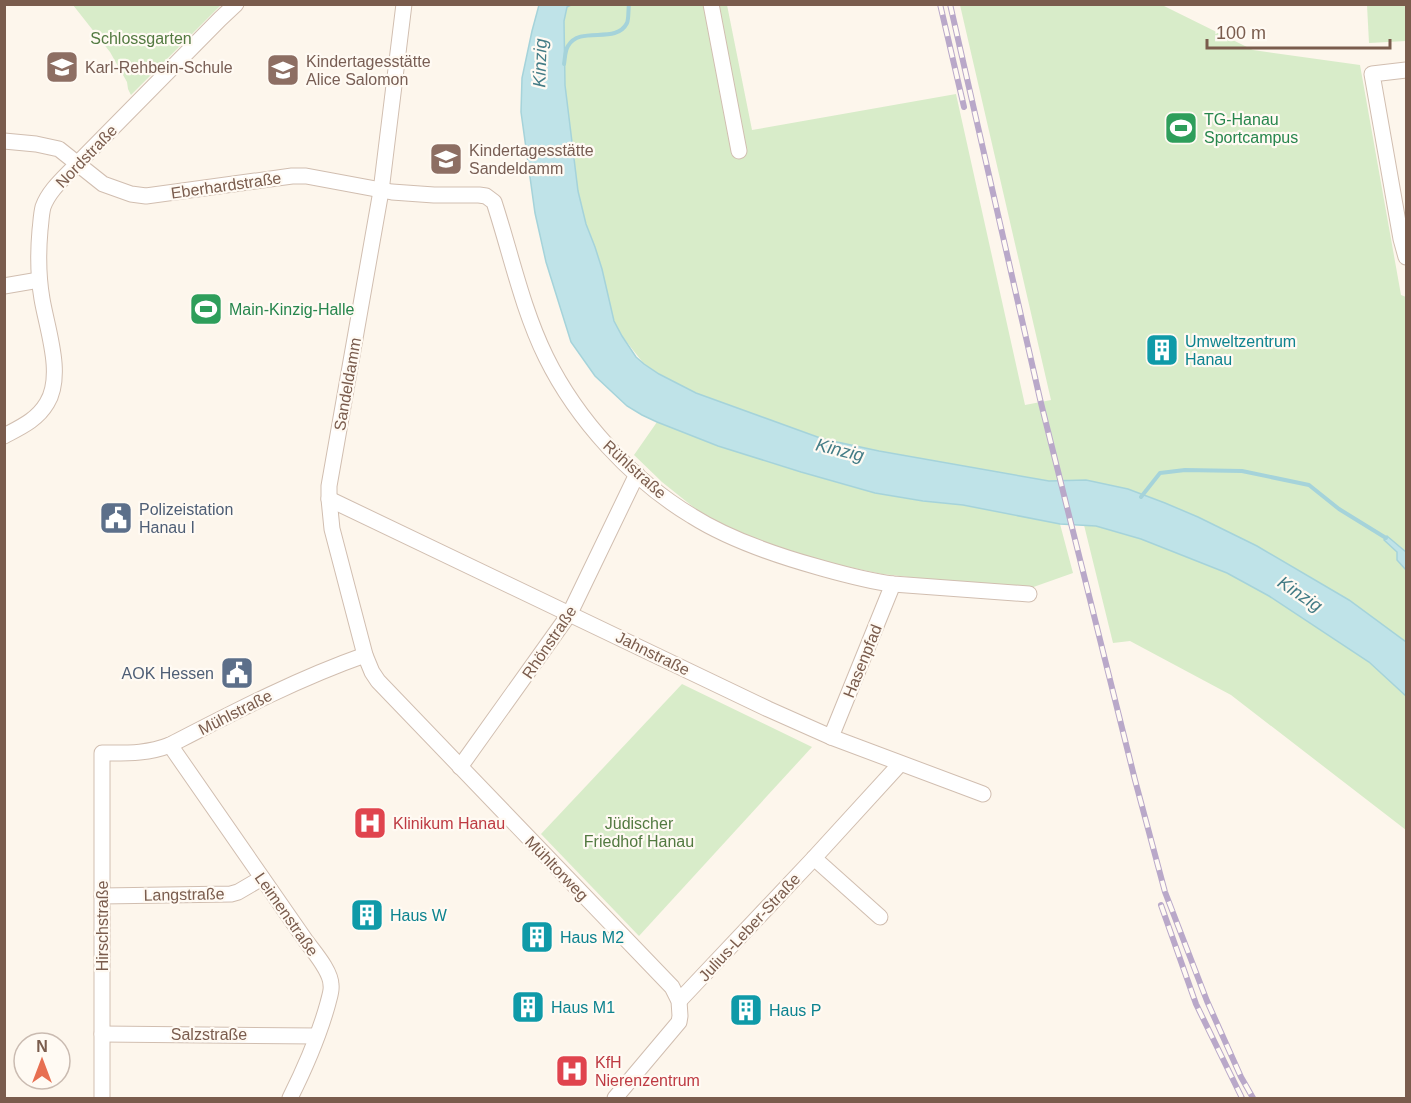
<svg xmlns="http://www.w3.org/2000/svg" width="1411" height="1103" viewBox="0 0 1411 1103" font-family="Helvetica,sans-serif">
  <rect width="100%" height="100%" fill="#fdf6ec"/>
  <g fill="#d8ecc9">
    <path d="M571 4 727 5 752 130 956 94 1025 405 1051 400 960 5H1162L1253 50 1360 65 1401 295 1406 297V642L1349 600 1257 546 1198 517 1165 503 1128 489 1086 480 1049 481 879 451 823 439 696 393 659 374 644 364 622 336 614 321 602 269 595 247 586 224 578 191 565 85 564 21 567 7Z"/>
    <path d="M73 5H221L131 95 128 89 127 82 110 52Z"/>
    <path d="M1367 5H1406V41L1369 43Z"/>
    <path d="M657 422 718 446 832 481 875 493 923 501 963 505 1060 524 1073 573 1025 590 882 574 811 559 744 536 702 514 662 482 634 455Z"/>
    <path d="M1084 525 1096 526 1141 539 1227 573 1269 596 1369 662 1406 695V830L1231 695 1130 641 1113 643Z"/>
    <path d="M682 684 812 747 639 936 541 834Z"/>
  </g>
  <g fill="#bfe3e8" stroke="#a5d3da" stroke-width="1.5">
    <path d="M539 5H571L567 7 564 21 565 85 578 191 586 224 595 247 602 269 614 321 622 336 636 357 644 364 659 374 696 393 823 439 879 451 1049 481 1086 480 1128 489 1165 503 1198 517 1257 546 1349 600 1406 642V696L1369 662 1269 596 1227 573 1141 539 1096 526 1060 524 963 505 923 501 875 493 801 472 718 446 657 422 642 415 627 406 595 376 571 342 546 262 535 213 521 112 522 78 532 31Z"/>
    <path d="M1387 536 1406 552V570L1397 560V552L1384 540Z"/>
  </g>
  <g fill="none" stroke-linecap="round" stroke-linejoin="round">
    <g stroke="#a5d3da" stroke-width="4">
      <path d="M564 64C565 59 565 50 568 46 580 25 616 45 627 23 629 18 628 10 629 4"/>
      <path d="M1141 497 1160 473 1185 470 1242 471 1309 485 1339 509 1386 538"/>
    </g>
    <g stroke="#d1beb0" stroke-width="17">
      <g id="minor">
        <path d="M404 4 381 191 329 486V499L332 529 365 655 372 672 378 681 672 987 679 1001 680 1016 679 1022 615 1098"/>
        <path d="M711 4 739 151"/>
        <path d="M1406 70 1372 74 1401 239 1406 257"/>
        <path d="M4 141 36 144 59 149 103 184 131 194 146 196 292 176H306L392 192 434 195H479L486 196 494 202C511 254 522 308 546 357 577 420 632 480 692 516 730 540 775 555 818 567 843 574 867 581 893 584L1029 594"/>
        <path d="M4 286 39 280"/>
        <path d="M4 436C21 427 37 420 47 403 64 375 47 329 42 299 38 276 38 253 40 230 41 223 41 215 43 207 49 190 65 177 77 164L220 19 236 4"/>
        <path d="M329 499 768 709 831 737 983 794"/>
        <path d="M831 737 893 584"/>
        <path d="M170 745 306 941C314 952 331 971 331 985 332 991 329 998 328 1003 319 1036 305 1068 290 1098"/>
        <path d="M460 767 570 613 637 474"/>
        <path d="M814 858 880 917"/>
        <path d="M102 896 231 894 238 892 262 878"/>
        <path d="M679 1001 814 858 900 764"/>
        <path d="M102 1034 317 1036"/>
        <path d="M102 1098V753C127 753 147 754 170 745 234 712 297 679 365 655"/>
      </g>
    </g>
    <use href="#minor" stroke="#fff" stroke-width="15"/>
    <g stroke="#b9a8c9" stroke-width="6">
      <g id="rail">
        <path d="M940 4 964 107"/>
        <path d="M950 4 1040 399 1135 780 1165 892 1207 1001 1241 1077 1253 1098"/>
        <path d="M1161 905 1196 1004 1242 1098"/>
      </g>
    </g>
    <use href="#rail" stroke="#fffaf3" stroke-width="4" stroke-dasharray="11" stroke-linecap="butt"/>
  </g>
  <defs>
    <g id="school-square" transform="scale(1.725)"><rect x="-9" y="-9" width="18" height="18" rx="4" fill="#8d6e63" stroke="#fffaf3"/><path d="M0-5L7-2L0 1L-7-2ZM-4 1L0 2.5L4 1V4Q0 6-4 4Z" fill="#fff"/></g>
    <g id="stadium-square" transform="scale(1.725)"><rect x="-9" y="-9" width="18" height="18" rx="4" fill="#2e9e5b" stroke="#fffaf3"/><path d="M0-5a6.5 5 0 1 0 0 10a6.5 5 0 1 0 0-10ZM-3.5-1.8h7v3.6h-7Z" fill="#fff"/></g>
    <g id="building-square" transform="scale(1.725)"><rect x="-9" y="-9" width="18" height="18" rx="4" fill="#0f9aa8" stroke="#fffaf3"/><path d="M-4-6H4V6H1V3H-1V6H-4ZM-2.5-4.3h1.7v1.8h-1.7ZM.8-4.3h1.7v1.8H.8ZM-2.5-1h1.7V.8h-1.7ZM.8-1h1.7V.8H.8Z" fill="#fff"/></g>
    <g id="civic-square" transform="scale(1.725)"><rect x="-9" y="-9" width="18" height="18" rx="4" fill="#5c6f8a" stroke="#fffaf3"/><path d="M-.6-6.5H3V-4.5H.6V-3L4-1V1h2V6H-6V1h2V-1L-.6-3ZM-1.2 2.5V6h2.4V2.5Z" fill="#fff"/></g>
    <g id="hospital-square" transform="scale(1.725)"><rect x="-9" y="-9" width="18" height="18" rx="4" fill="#e0444e" stroke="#fffaf3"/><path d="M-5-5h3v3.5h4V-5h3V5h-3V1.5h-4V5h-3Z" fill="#fff"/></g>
  </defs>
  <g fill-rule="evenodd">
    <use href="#school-square" x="62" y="67"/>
    <use href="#school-square" x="283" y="70"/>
    <use href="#stadium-square" x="1181" y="128"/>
    <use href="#school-square" x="446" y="159"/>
    <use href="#stadium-square" x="206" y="309"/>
    <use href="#building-square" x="1162" y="350"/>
    <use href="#civic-square" x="116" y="518"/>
    <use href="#civic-square" x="237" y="673"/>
    <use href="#hospital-square" x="370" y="823"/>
    <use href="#building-square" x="367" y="915"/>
    <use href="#building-square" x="537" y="937"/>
    <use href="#building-square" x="528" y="1007"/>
    <use href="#building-square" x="746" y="1010"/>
    <use href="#hospital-square" x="572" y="1071"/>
  </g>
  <g text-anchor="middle" stroke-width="4.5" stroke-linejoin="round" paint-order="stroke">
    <g font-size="16" fill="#537a41" stroke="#fffaf3">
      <text x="141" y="44">Schlossgarten</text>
      <text x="639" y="829">Jüdischer<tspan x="639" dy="18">Friedhof Hanau</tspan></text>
    </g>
    <g font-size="16" fill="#785e54" stroke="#fffaf3" text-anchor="start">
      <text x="306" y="67">Kindertagesstätte<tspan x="306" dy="18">Alice Salomon</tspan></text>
      <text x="85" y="73">Karl-Rehbein-Schule</text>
      <text x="469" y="156">Kindertagesstätte<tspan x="469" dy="18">Sandeldamm</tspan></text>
    </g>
    <g font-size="16" fill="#27864d" stroke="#fffaf3" text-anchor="start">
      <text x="1204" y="125">TG-Hanau<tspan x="1204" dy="18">Sportcampus</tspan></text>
      <text x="229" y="315">Main-Kinzig-Halle</text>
    </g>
    <g font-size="16" fill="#7a5c4d" stroke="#fffaf3">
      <text transform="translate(86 156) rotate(-46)" y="6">Nordstraße</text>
      <text transform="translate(226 185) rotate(-8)" y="6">Eberhardstraße</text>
      <text transform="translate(347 384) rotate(-80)" y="6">Sandeldamm</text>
      <text transform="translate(635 469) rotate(42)" y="6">Rühlstraße</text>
      <text transform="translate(549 642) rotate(-56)" y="6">Rhönstraße</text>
      <text transform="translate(653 653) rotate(26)" y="6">Jahnstraße</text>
      <text transform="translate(862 661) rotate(-68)" y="6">Hasenpfad</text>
      <text transform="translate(235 712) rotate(-27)" y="6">Mühlstraße</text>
      <text transform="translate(557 868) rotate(46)" y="6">Mühltorweg</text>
      <text transform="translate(184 894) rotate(-1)" y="6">Langstraße</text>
      <text transform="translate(287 914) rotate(55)" y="6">Leimenstraße</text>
      <text transform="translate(102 926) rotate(-90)" y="6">Hirschstraße</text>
      <text transform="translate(749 927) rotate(-47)" y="6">Julius-Leber-Straße</text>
      <text x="209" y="1040">Salzstraße</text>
    </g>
    <g font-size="16" fill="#0d838f" stroke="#fffaf3" text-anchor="start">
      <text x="1185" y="347">Umweltzentrum<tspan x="1185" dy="18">Hanau</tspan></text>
      <text x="390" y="921">Haus W</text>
      <text x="560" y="943">Haus M2</text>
      <text x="551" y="1013">Haus M1</text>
      <text x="769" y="1016">Haus P</text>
    </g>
    <g font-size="16" fill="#4e5e75" stroke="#fffaf3" text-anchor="start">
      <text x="139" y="515">Polizeistation<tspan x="139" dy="18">Hanau I</tspan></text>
      <text x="214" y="679" text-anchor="end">AOK Hessen</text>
    </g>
    <g font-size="16" fill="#be3a42" stroke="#fffaf3" text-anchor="start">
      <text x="393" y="829">Klinikum Hanau</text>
      <text x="595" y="1068">KfH<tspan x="595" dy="18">Nierenzentrum</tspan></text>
    </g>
    <g font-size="18" font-style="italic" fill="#437c86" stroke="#fffaf3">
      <text transform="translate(540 63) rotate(-88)" y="6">Kinzig</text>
      <text transform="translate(840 450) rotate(14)" y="6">Kinzig</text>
      <text transform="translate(1300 594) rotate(34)" y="6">Kinzig</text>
    </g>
  </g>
  <rect width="1411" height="1103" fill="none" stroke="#7a5c4d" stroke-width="12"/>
  <g transform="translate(42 1061)"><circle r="28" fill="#fffaf3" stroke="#cabbb1" stroke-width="1.5"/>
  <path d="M0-4.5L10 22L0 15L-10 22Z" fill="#e76f51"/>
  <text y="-9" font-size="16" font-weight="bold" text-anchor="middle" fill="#7a5c4d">N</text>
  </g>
  <path d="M1207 39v9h183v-9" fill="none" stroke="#7a5c4d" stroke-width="3"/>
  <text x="1216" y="39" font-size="18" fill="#7a5c4d" stroke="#fffaf3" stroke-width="4.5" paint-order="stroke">100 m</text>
</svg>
